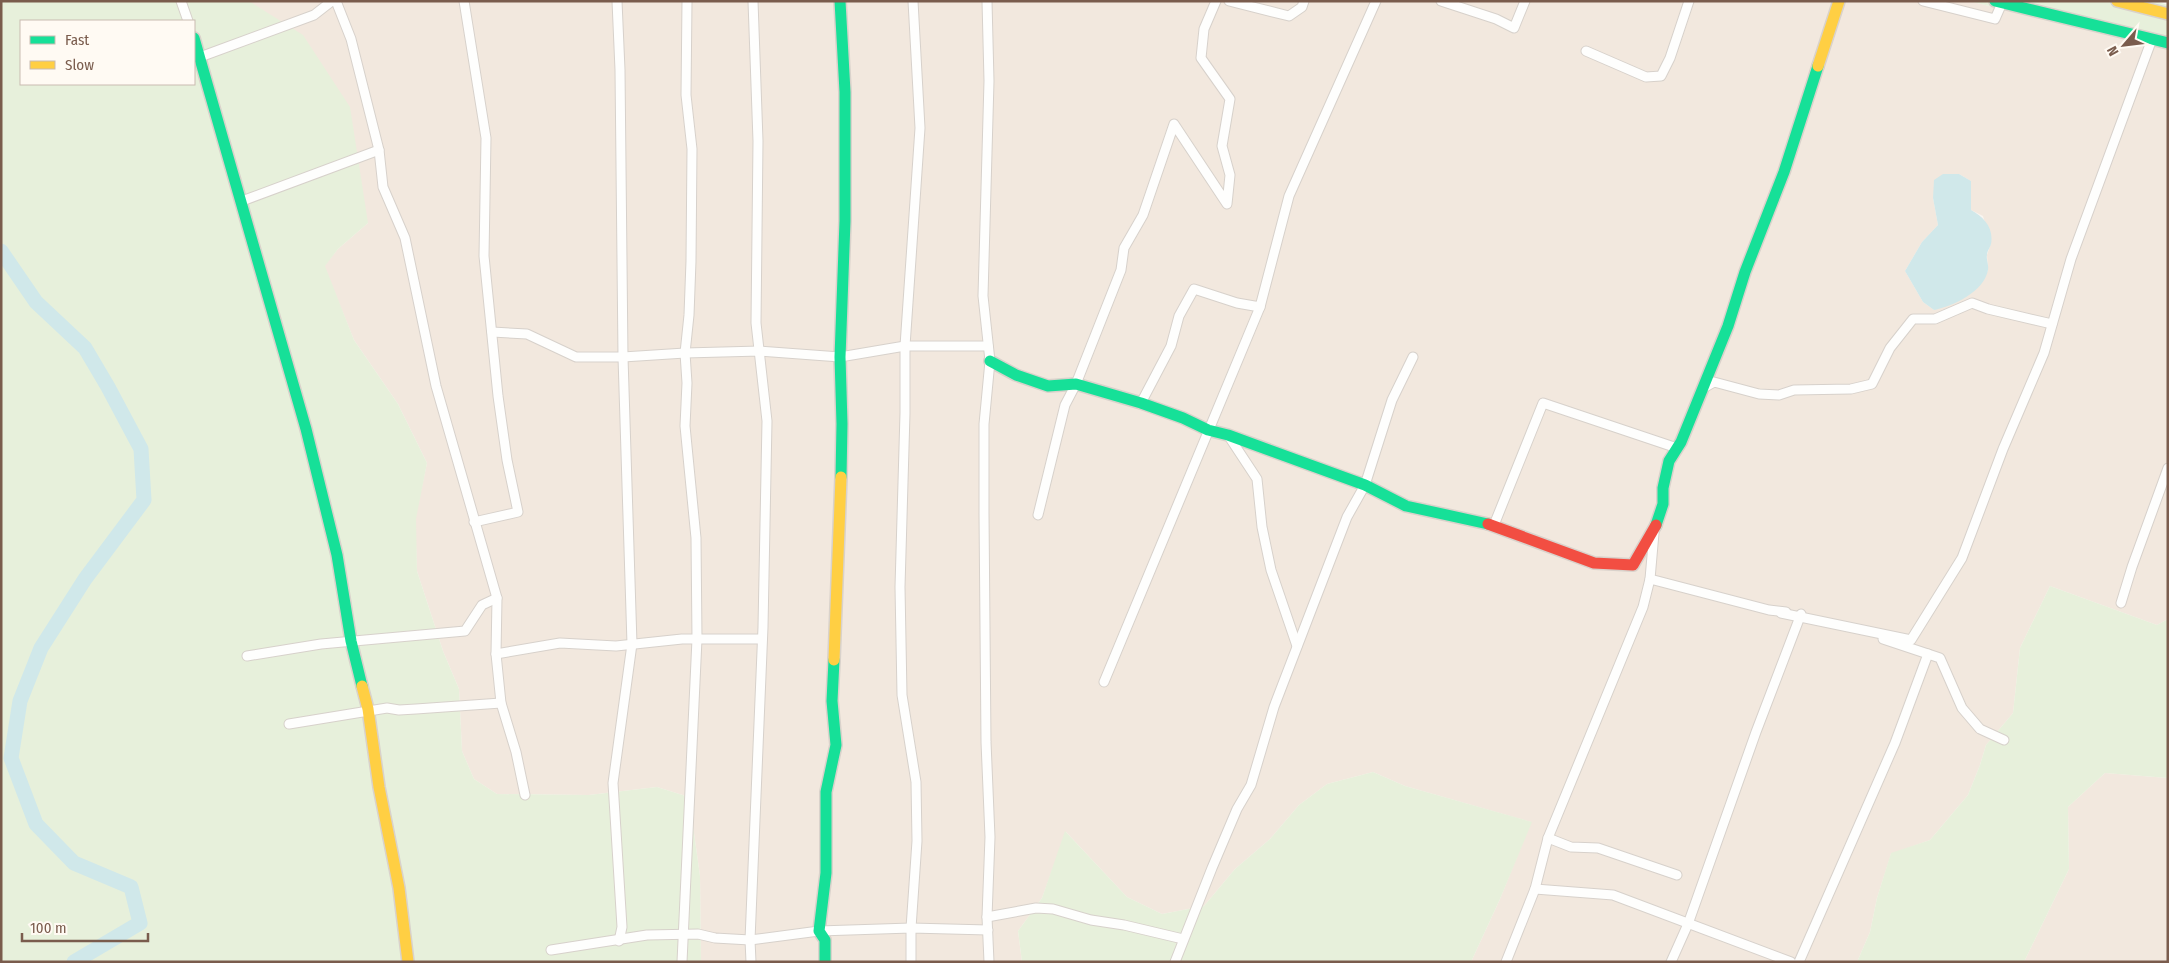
<svg xmlns="http://www.w3.org/2000/svg" width="2169" height="963" viewBox="0 0 2169 963" font-family="'Fira Sans Condensed',sans-serif">
  <rect width="100%" height="100%" fill="#f9f5f0"/>
  <g fill="#f2e8de" fill-rule="evenodd">
    <path d="M249 1H1969L2168 50V619L2157 625 2050 586 2020 648 2013 713 1986 745 1980 765 1968 795 1930 840 1891 854 1877 898 1870 932 1857 962H1471L1500 899 1531 822 1405 786 1373 772 1327 784 1299 805 1270 839 1235 869 1204 906 1162 914 1127 897 1066 832 1042 898 1018 931 1022 962H701L700 876 689 797 657 787 589 795 497 794 474 779 462 751 459 689 443 651 417 571 415 519 427 463 398 404 354 340 324 266 338 249 368 223ZM1943 174H1959L1971 181V210L1983 216 1991 243 1987 255 1988 271 1934 310 1923 302 1905 271 1922 242 1938 225 1933 198Z"/>
    <path d="M2105 773 2168 778V962H2024L2069 869 2068 807Z"/>
  </g>
  <g fill="#e7f0db" fill-rule="evenodd">
    <path d="M1 1H249L303 35 350 107 368 223 338 249 325 266 354 340 398 404 427 463 416 519 417 571 443 651 459 689 462 751 474 779 497 794 589 795 657 787 689 797 700 876 701 962H1ZM21 21H194V84H21Z"/>
    <path d="M1969 1H2154L2168 5V50Z"/>
    <path d="M2050 586 2157 625 2168 619V778L2105 773 2068 807 2069 869 2024 962H1857L1870 932 1877 898 1891 853 1930 840 1968 795 1980 765 1986 745 2013 713 2020 648Z"/>
    <path d="M1373 772 1405 786 1532 822 1500 899 1471 962H1022L1018 931 1042 898 1065 831 1127 897 1162 914 1204 906 1235 869 1270 839 1299 805 1327 784Z"/>
  </g>
  <path fill="#d0e8ea" d="M1943 174H1959L1971 181V210C1984 217 1994 228 1991 244 1990 248 1987 251 1987 255 1986 260 1989 265 1988 270 1984 292 1953 306 1934 310L1923 302 1905 271 1922 242 1938 225 1933 198 1934 180Z"/>
  <g fill="none" stroke-linecap="round" stroke-linejoin="round">
    <path stroke="#d0e8ea" stroke-width="15" d="M1 251 36 302 85 348 108 387 141 449 144 500 85 579 41 648 20 701 11 758 36 824 74 863 131 887 140 923 74 962"/>
    <g stroke="#d7d1cb" stroke-width="11">
      <g id="street">
        <path d="M181 1 188 21"/>
        <path d="M336 1 351 39 379 150 383 187 405 238 436 386 497 598 496 654 501 703 516 752 525 795"/>
        <path d="M464 1 486 138 484 256 498 396 507 460 518 512 474 522"/>
        <path d="M617 1 620 70 623 357 632 644 613 783 622 927 619 941"/>
        <path d="M987 1 989 81 983 296 990 361 984 424V513L986 742 990 837 987 917 989 962"/>
        <path d="M1229 1 1289 16 1302 7 1304 1"/>
        <path d="M1441 1 1496 19 1514 28 1525 1"/>
        <path d="M1923 1 1995 19 2002 3"/>
        <path d="M1586 51 1646 77 1661 76 1670 58 1689 1"/>
        <path d="M200 57 314 15 332 1"/>
        <path d="M242 201 379 150"/>
        <path d="M492 332 527 334 576 357H623L685 353 760 351 840 357 905 346H988"/>
        <path d="M1707 386 1714 382 1759 394 1779 395 1794 390 1851 389 1872 384 1890 348 1913 319H1935L1972 303 1988 309 2052 324"/>
        <path d="M1141 403 1171 346 1179 316 1194 289 1237 303 1260 307 1289 196 1376 1"/>
        <path d="M1228 435 1257 479 1262 527 1271 570 1297 646"/>
        <path d="M1038 515 1065 405 1076 384 1121 270 1124 248 1143 215 1174 124 1227 204 1230 175 1222 146 1230 99 1201 58 1204 29 1216 1"/>
        <path d="M1494 525 1543 403 1677 448"/>
        <path d="M1654 533 1650 579 1769 610 1786 612"/>
        <path d="M2121 603 2132 567 2168 468"/>
        <path d="M1781 613 1911 640 1962 558 2003 449 2044 353 2071 259 2152 39"/>
        <path d="M1883 639 1940 658 1962 708 1980 729 2004 740"/>
        <path d="M496 654 560 643 616 646 682 639H762"/>
        <path d="M247 656 321 644 465 631 482 605 497 598"/>
        <path d="M1104 682 1260 307"/>
        <path d="M289 724 387 708 399 710 416 709 501 703"/>
        <path d="M1548 838 1571 847 1598 848 1677 875"/>
        <path d="M1535 889 1613 895 1791 962"/>
        <path d="M987 917 1036 908 1053 909 1091 920 1124 925 1183 939"/>
        <path d="M551 950 647 935 698 934 715 938 750 940 819 931 911 928 988 930"/>
        <path d="M682 962 697 639 696 538 685 426 687 383 685 353 689 315 691 261 692 149 686 95 687 1"/>
        <path d="M751 962 750 940 763 627 767 421 756 323 758 141 753 1"/>
        <path d="M911 962V928L917 841 916 782 902 695 900 587 905 413V346L920 128 913 1"/>
        <path d="M1175 962 1212 868 1237 809 1251 785 1274 707 1347 517 1365 485 1392 400 1413 357"/>
        <path d="M1506 962 1535 889 1548 838 1643 607 1650 579"/>
        <path d="M1671 962 1688 924 1756 732 1801 614"/>
        <path d="M1799 962 1895 743 1928 654"/>
      </g>
    </g>
    <g stroke="#d9d2cb" stroke-width="14">
      <g id="fast">
        <path d="M840 1 845 92V221L840 357 842 424 841 477"/>
        <path d="M1995 1 2168 43"/>
        <path d="M194 38 306 429 337 555 351 641 362 686"/>
        <path d="M990 361 1016 375 1048 386 1076 384 1141 403 1183 418 1208 430 1228 435 1365 485 1406 506 1488 524"/>
        <path d="M1656 525 1663 504V488L1669 461 1681 442 1728 326 1745 272 1784 172 1818 66"/>
        <path d="M825 962V940L819 931 826 873V792L836 745 832 701 834 660"/>
      </g>
    </g>
    <g stroke="#d9d2cb" stroke-width="14">
      <g id="slow">
        <path d="M2117 1 2168 14"/>
        <path d="M1818 66 1839 1"/>
        <path d="M834 660 841 477"/>
        <path d="M362 686 368 709 379 787 399 888 408 962"/>
      </g>
    </g>
    <g stroke="#d9d2cb" stroke-width="14">
      <path id="jam" d="M1488 524 1594 563 1633 565 1656 525"/>
    </g>
    <use href="#street" stroke="#fefefd" stroke-width="9"/>
    <use href="#fast" stroke="#16e098" stroke-width="11"/>
    <use href="#slow" stroke="#ffcf43" stroke-width="11"/>
    <use href="#jam" stroke="#f24e42" stroke-width="11"/>
  </g>
  <rect width="2169" height="963" fill="none" stroke="#7a5c4d" stroke-width="5"/>
  <rect x="20" y="20" width="175" height="65" fill="#fffaf3" stroke="#cabbb1"/>
  <rect x="30" y="36" width="25" height="8" fill="#16e098" stroke="#cabbb1"/>
  <text x="65" y="45" font-size="15" fill="#7a5c4d">Fast</text>
  <rect x="30" y="61" width="25" height="8" fill="#ffcf43" stroke="#cabbb1"/>
  <text x="65" y="70" font-size="15" fill="#7a5c4d">Slow</text>
  <g transform="translate(2124 45) rotate(242)" stroke="#fffaf3" stroke-width="4" paint-order="stroke">
  <path d="M0-4L9 19L0 12L-9 19Z" fill="#7a5c4d"/>
  <text y="-8" font-size="14" font-weight="bold" text-anchor="middle" fill="#7a5c4d">N</text>
  </g>
  <path d="M22 933v8h126v-8" fill="none" stroke="#7a5c4d" stroke-width="2.5"/>
  <text x="30" y="933" font-size="15" fill="#7a5c4d" stroke="#fffaf3" stroke-width="4" paint-order="stroke">100 m</text>
</svg>
